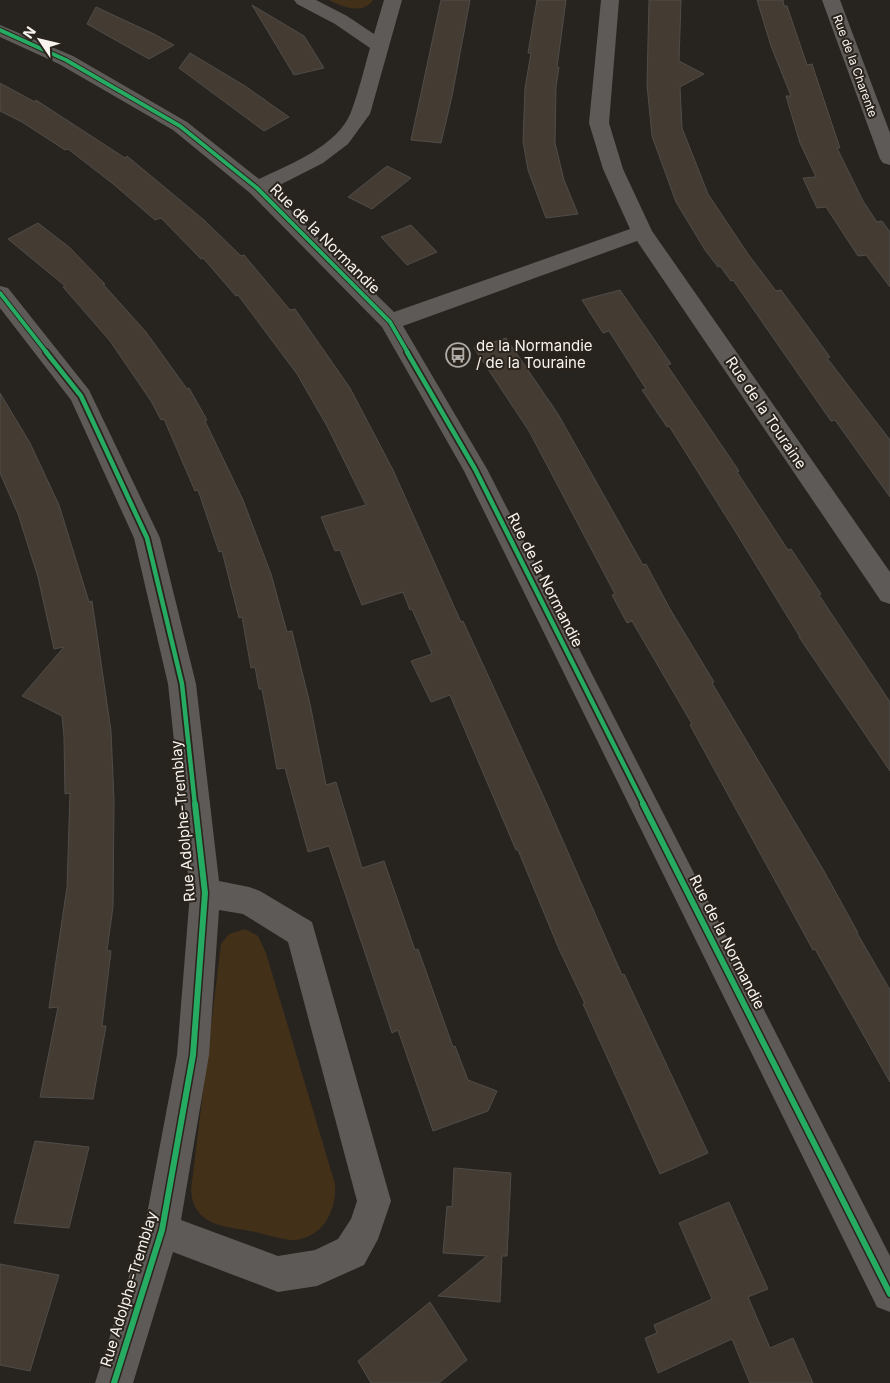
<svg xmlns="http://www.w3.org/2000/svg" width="890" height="1383" viewBox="0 0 890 1383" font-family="Inter,sans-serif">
  <rect width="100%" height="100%" fill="#272420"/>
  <g fill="#433019">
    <path d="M329 0H373C363 15 342 7 329 0Z"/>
    <path d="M245 929 258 936 266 953 335 1184C337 1210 323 1237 295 1240 284 1241 262 1233 250 1231 236 1228 217 1227 206 1219 195 1211 192 1202 191 1190L221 944 229 934Z"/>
  </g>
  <g fill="#443c33" stroke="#4f4c49">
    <path d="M441 0H470L452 96 441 143 411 140Z"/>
    <path d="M537 0H566L557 67H559L556 87 555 143 564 180 578 214 546 218 528 170 523 141 525 88 531 53H528Z"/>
    <path d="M649 0H681L679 61 704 74 680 87 682 128 708 194 748 254 776 291 781 290 830 357 827 358 890 440V497L835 420 831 421 733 280 731 281 720 266 718 267 705 250 676 202 652 136 647 85Z"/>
    <path d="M757 0H783L784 6H787L807 65 812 64 840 148H837L863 201 877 222 882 221 890 232V287L866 255 858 256 826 207 817 208 803 178 816 177 800 143 786 96H791L771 46Z"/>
    <path d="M252 5 304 36 324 68 294 75Z"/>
    <path d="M96 7 154 34 174 45 149 59 87 24Z"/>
    <path d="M190 53 245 86 289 117 264 131 179 68Z"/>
    <path d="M0 83 35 102 36 100 125 158 127 156 204 220 241 256 244 255 290 310 295 309 350 388 393 470 461 622 463 621 541 791 622 975 624 974 708 1153 660 1174 583 1004H585L559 949 518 850H516L450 695 431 702 411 661 432 654 412 609 410 610 403 592 362 605 340 550 335 551 321 517 366 505 327 426 297 374 238 295 236 296 203 258 201 259 161 218 155 220 112 183 68 149 65 150 22 122 0 111Z"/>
    <path d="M387 166 411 178 372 209 348 197Z"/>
    <path d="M38 223 69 247 105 284H103L146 332 187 389 189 388 207 420 205 421 243 500 271 574 287 632 292 631 310 704 326 785 336 782 362 868 384 861 415 950 418 949 453 1047 455 1046 468 1080 497 1091 488 1111 433 1131 398 1030 392 1033 329 846 308 852 285 768 277 769 262 689H259L255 667 251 668 242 617 239 618 222 551 219 552 198 490 195 491 164 419 161 420 151 401 110 341 63 287 65 286 8 239Z"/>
    <path d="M411 225 437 252 407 265 381 237Z"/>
    <path d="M620 290 671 364 667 365 739 471 737 472 788 550 791 549 821 594 819 595 890 702V771L799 637H800L732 526 669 426 667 427 642 390 646 389 609 331 603 333 582 300Z"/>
    <path d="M506 338 558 414 643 565 646 564 670 609 714 682 712 683 824 871 858 933H857L890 990V1082L815 949 813 950 690 725 692 724 632 621 627 623 612 595 615 594 529 431 474 348Z"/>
    <path d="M0 393 30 443 59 505 89 602 92 601 111 731 114 800 113 907 107 950 111 951 102 1026H106L93 1099 40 1097 58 1007 49 1008 67 887 70 793 65 794 64 737 62 716 22 696 64 647 54 649 38 577 18 514 0 473Z"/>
    <path d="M35 1141 89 1147 69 1228 14 1223Z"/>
    <path d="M454 1168 511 1173 507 1256H502L500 1302 438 1296 487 1256 443 1253 447 1206 452 1207Z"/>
    <path d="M729 1202 768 1289 748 1297 770 1348 793 1338 813 1383H750L732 1339 658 1373 645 1338 657 1333 654 1325 712 1299 679 1223Z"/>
    <path d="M0 1264 59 1275 30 1371 0 1365Z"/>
    <path d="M430 1302 467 1360 439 1383H371L358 1361Z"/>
  </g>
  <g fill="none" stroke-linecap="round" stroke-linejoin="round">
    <g fill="#5d5a57" fill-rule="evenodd">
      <path d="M294 0H316L347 16 374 34 384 0H402L370 114 367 118 348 144 323 163 270 190 394 312 630 229 603 169 589 123 601 0H619L609 123 623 169 652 231 890 572V604L881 601 637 241 403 326 487 469 890 1256V1312L877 1307 464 471 382 327 250 193 173 130 59 64 0 37V25L73 56 187 122 259 179C290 164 338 146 351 112 359 91 364 69 370 48L335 24 297 4Z"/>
      <path d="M822 0H840L890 133V165L883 163 880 159Z"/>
      <path d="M0 286 8 288 89 390 160 538 196 684 219 881 249 887 260 891 312 922 391 1201 378 1239 364 1265 317 1286 278 1292 173 1252 133 1383H95L144 1230 177 1055 190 893 168 684 134 538 71 400 0 308ZM219 910 243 914 288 942 357 1201 351 1219 338 1239 315 1250 278 1256 181 1220 209 1055Z"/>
    </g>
    <g stroke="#2a241d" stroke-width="6">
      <g id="cycleway-far2">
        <path d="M0 30 66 60 180 126 257 188 390 322 408 353"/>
        <path d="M0 293 47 353"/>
      </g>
    </g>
    <g stroke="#2a241d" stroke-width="8">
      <g id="cycleway-far1">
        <path d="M46 352 81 396 147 538 182 684 195 805"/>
        <path d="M407 352 475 469 644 805"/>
      </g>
    </g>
    <g stroke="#2a241d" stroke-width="9">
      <g id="cycleway">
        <path d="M643 804 890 1294"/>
        <path d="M114 1383 162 1230 193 1055 205 893 195 804"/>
      </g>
    </g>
    <use href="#cycleway-far2" stroke="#26ab63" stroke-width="4"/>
    <use href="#cycleway-far1" stroke="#26ab63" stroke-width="4.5"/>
    <use href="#cycleway" stroke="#26ab63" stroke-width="6"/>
  </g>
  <defs>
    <g id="bus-ring" transform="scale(1.25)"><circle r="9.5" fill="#2a241d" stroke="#afaba7" stroke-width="1.5"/><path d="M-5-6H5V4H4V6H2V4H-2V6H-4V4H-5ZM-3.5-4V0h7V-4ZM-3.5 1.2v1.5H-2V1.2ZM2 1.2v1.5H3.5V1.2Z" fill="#afaba7"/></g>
  </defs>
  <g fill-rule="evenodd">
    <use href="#bus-ring" x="458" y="355"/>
  </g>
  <g text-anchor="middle" stroke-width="4" stroke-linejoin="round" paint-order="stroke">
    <g font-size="12" fill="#f8f3ef" stroke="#2a241d">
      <text transform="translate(855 66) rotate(70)" y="4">Rue de la Charente</text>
    </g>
    <g font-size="15" fill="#f8f3ef" stroke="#2a241d">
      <text transform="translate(325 239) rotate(45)" y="5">Rue de la Normandie</text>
      <text transform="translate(766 413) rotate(56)" y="5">Rue de la Touraine</text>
      <text transform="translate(545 580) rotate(63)" y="5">Rue de la Normandie</text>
      <text transform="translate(183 821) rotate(-95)" y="5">Rue Adolphe-Tremblay</text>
      <text transform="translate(727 942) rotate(63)" y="5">Rue de la Normandie</text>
      <text transform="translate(129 1289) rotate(-73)" y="5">Rue Adolphe-Tremblay</text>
    </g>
    <g font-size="15" fill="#f8f3ef" stroke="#2a241d" text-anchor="start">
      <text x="476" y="351">de la Normandie<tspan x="476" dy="17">/ de la Touraine</tspan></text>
    </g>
  </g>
  <g transform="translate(40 40) rotate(305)" stroke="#2a241d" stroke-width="4" paint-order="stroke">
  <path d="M0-4L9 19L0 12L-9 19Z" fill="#f8f3ef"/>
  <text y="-8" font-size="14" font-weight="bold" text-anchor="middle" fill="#f8f3ef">N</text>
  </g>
</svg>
